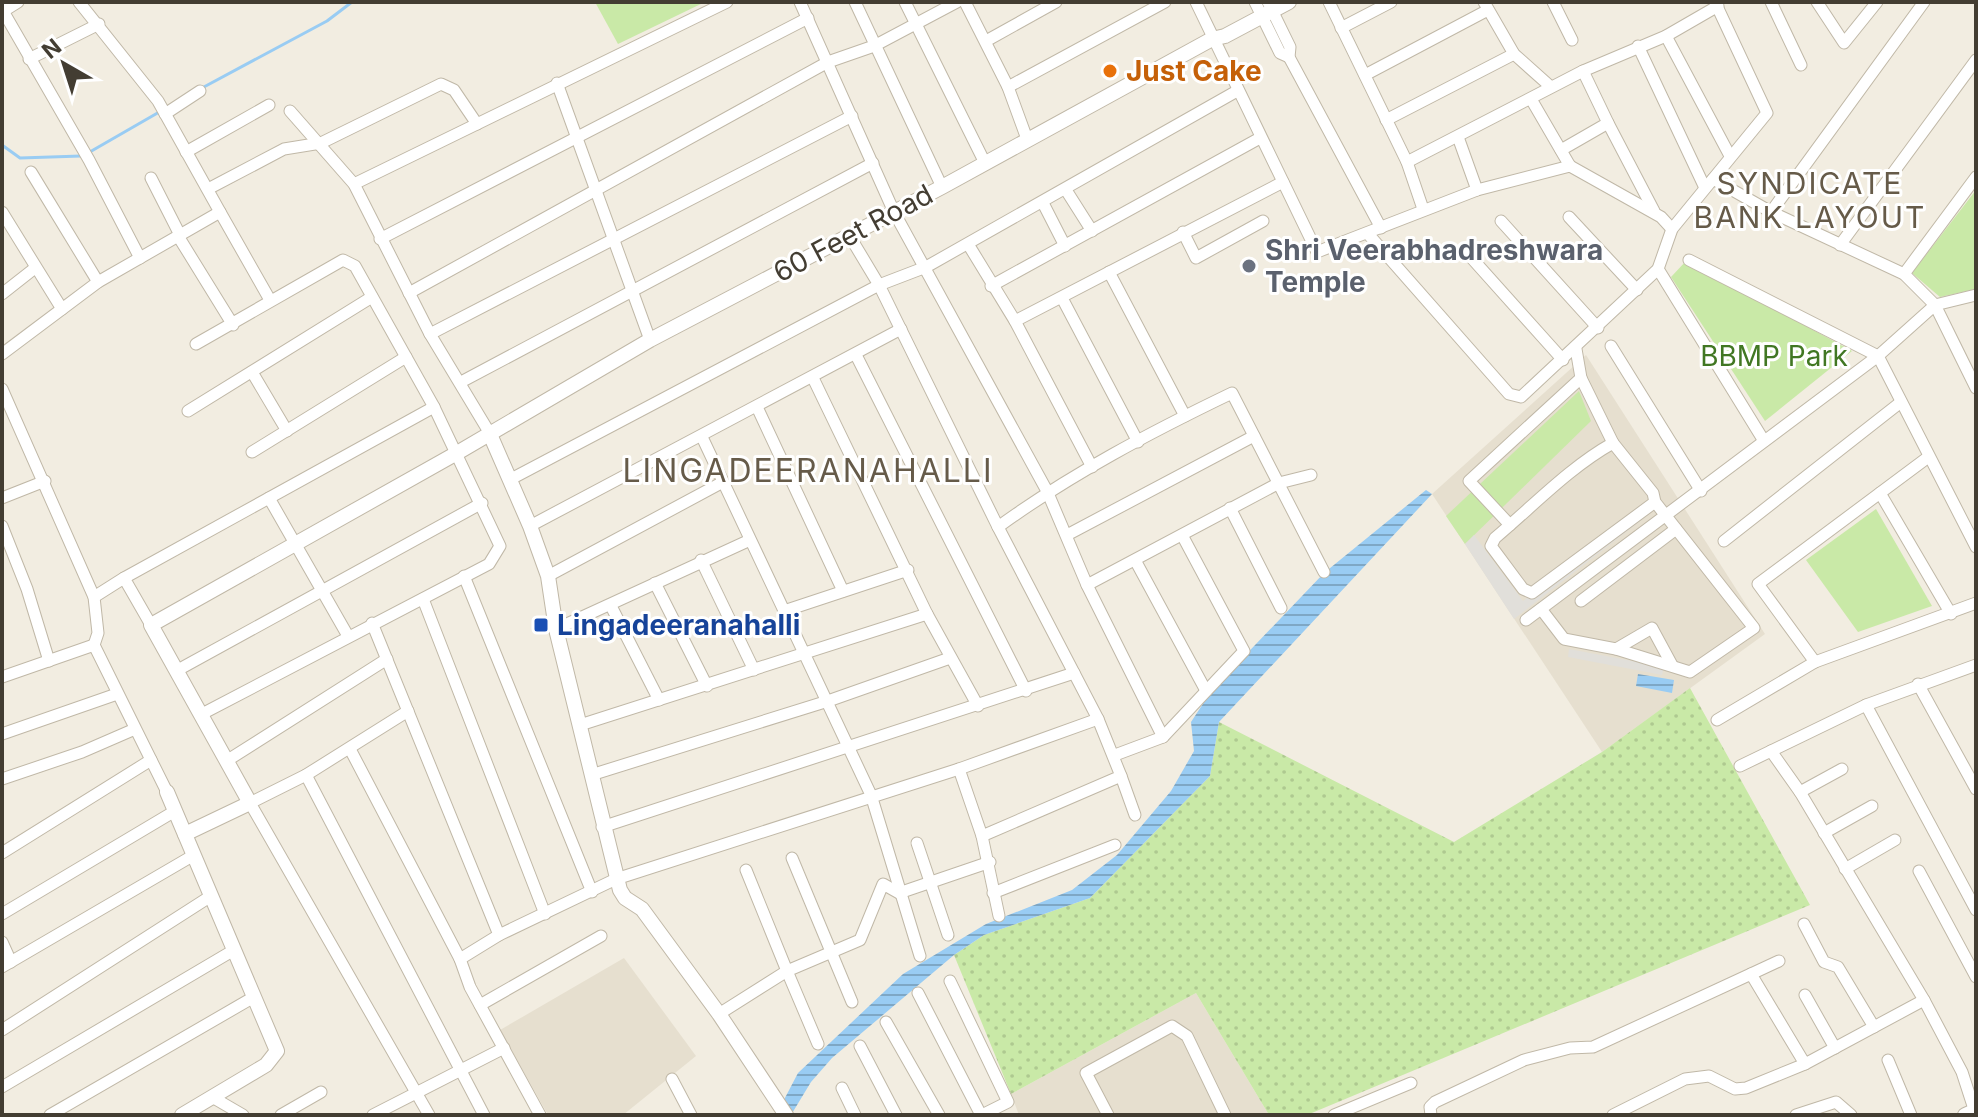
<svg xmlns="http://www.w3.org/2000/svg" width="1978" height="1117" viewBox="0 0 1978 1117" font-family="Inter,sans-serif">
  <defs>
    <pattern id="grass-dots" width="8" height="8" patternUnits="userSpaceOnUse" patternTransform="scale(2)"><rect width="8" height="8" fill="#c9e9a7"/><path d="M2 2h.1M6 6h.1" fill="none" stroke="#aec990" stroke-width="1.8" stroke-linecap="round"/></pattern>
    <pattern id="water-rules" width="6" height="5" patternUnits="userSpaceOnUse" patternTransform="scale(2)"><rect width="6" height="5" fill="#99ccf3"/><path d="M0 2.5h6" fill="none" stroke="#7ea7c5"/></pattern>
  </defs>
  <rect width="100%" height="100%" fill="#f2ede1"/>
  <g fill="#e6dfcf">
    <path d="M1586 355 1765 634 1602 752 1432 494Z"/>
    <path d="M624 958 696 1056 623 1115H548L500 1030Z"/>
    <path d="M1196 993 1269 1115H1019L1011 1094Z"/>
  </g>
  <path fill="url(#grass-dots)" d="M1690 688 1810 905 1307 1115H1269L1196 993 1011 1094 954 955 984 935 1090 898 1210 776 1219 722 1454 842 1602 752Z"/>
  <g fill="#c9e9a7">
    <path d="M595 2H705L618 44Z"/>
    <path d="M1976 190V289L1940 297 1912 273Z"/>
    <path d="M1686 261 1852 351 1765 421 1671 277Z"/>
    <path d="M1579 391 1591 421 1465 544 1446 516Z"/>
    <path d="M1876 509 1932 606 1858 632 1806 560Z"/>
  </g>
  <g fill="#e1dfda">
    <path d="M1643 508 1648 515 1514 619 1465 544 1474 535 1523 601Z"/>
    <path d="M1569 649 1664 667 1662 675 1568 657Z"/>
  </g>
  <g fill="url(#water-rules)">
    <path d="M1426 490 1432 494 1219 722 1210 776 1090 898 984 935 954 955 832 1058 811 1082 791 1115H776L798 1073 903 974 986 924 1072 890 1117 855 1171 791 1194 751 1191 722 1212 690 1324 573Z"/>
    <path d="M1638 674 1674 680 1672 693 1636 686Z"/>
  </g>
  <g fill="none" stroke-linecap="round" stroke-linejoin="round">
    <g stroke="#99ccf3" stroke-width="3">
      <path d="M202 88 327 21 352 2"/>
      <path d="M2 145 20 158 81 156"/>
      <path d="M88 153 161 111"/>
    </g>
    <g stroke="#c0b8a7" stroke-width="13">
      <g id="minor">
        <path d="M800 2 894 212 1047 491 1087 585 1163 737"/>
        <path d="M855 2 942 187"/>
        <path d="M905 2 985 163"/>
        <path d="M965 2 1008 87 1027 139"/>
        <path d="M1196 2 1317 252 1477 190 1570 166 1661 217 1672 229"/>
        <path d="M1255 2 1280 53 1289 57"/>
        <path d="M1268 2 1290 47 1289 57 1381 228"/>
        <path d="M1329 2 1407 162 1423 209"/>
        <path d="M1484 2 1514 54 1551 87"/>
        <path d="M1553 2 1572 40"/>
        <path d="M1771 2 1801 65"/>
        <path d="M1817 2 1844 43 1877 2"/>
        <path d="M1924 2 1771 212 1904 274 1935 305 1976 388"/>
        <path d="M3 11 89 160 140 258"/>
        <path d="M2 12 18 2"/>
        <path d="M1341 28 1391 2"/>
        <path d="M1666 36 1730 156"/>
        <path d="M986 41 1056 2"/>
        <path d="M1638 46 1705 188"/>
        <path d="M29 59 99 24"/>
        <path d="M1365 75 1488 10"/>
        <path d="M557 83 650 340"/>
        <path d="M1008 87 1165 2"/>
        <path d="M1531 99 1570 166"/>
        <path d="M290 111 354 184 430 334 489 432"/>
        <path d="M165 114 200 91"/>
        <path d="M1386 120 1514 54"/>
        <path d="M1608 123 1654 211"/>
        <path d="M1458 137 1477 190"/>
        <path d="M1561 150 1608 123 1583 71"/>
        <path d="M186 152 269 105"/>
        <path d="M1407 162 1583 71 1666 36 1718 6"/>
        <path d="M31 172 98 282"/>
        <path d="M151 178 180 235"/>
        <path d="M1713 179 1771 212"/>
        <path d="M354 184 727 2"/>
        <path d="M208 189 284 149 321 143 441 84 454 90 477 124"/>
        <path d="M1066 190 1092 231"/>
        <path d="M1043 203 1065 246"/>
        <path d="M2 212 62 309"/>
        <path d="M220 212 270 300"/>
        <path d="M1569 217 1637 290"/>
        <path d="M1501 221 1598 328"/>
        <path d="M1183 232 1196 258 1263 221"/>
        <path d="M849 235 879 285 998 527"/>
        <path d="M1369 235 1509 394 1521 397 1658 269 1672 229 1767 113 1715 2"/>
        <path d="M178 236 233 325"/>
        <path d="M380 239 808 18"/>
        <path d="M968 244 1015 321 1092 467"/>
        <path d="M1840 245 1976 60"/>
        <path d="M1468 254 1563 360"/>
        <path d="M1689 260 1878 356 1976 547"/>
        <path d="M1658 269 1764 441"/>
        <path d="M1109 272 1185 416"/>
        <path d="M1904 274 1976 177"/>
        <path d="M991 286 1260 138"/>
        <path d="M409 293 828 62 874 46 957 2"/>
        <path d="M2 294 35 268"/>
        <path d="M1062 298 1138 442"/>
        <path d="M1015 321 1283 182"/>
        <path d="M430 334 852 116"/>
        <path d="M196 344 343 260 355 266 434 407 500 546 489 564 200 715"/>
        <path d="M1611 346 1701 491"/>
        <path d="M2 354 98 282 220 212 158 101 79 2"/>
        <path d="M856 355 1026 691"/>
        <path d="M252 372 287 431"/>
        <path d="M813 378 927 614 978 706"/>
        <path d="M1581 378 1613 443"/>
        <path d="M461 382 873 163"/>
        <path d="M2 389 94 597 98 633 94 645"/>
        <path d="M757 407 843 591"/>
        <path d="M188 411 372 297"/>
        <path d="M702 437 871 795 920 956"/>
        <path d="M252 452 406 357"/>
        <path d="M511 479 879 285 926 267 1237 91"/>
        <path d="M1880 493 1951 614"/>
        <path d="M2 498 45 481"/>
        <path d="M269 498 348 636"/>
        <path d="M1230 508 1281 608"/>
        <path d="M1510 525 1469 481 1581 378 1576 349"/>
        <path d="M2 526 27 589 49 661"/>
        <path d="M530 526 901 329"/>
        <path d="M1067 535 1254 436"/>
        <path d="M1724 541 1901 402"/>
        <path d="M701 560 754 670"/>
        <path d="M1135 560 1205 689"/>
        <path d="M464 576 592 892"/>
        <path d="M548 576 723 482"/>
        <path d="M655 583 707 686"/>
        <path d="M1087 585 1279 483 1311 475"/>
        <path d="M94 597 124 578"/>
        <path d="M423 599 545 914"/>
        <path d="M1581 601 1676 529"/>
        <path d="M611 606 659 700"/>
        <path d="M1541 609 1564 639 1616 649 1690 672 1754 628 1655 502 1532 593 1523 589 1491 546 1495 538C1533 506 1570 467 1613 443L1653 493 1655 502"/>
        <path d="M784 611 908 570"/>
        <path d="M1526 620 1878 356 1935 305 1976 295"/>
        <path d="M372 623 499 935"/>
        <path d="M151 625 124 578 434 407"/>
        <path d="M556 629 750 540"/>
        <path d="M1616 649 1652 628 1672 665"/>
        <path d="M1815 662 1758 584 1927 458"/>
        <path d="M176 671 482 503"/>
        <path d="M2 677 94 645 167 792"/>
        <path d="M1918 684 1976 789"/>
        <path d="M1866 705 1976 910"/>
        <path d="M408 711 306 775 250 803 429 1115"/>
        <path d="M1717 720 1815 662 1976 603"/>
        <path d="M580 725 927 614"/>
        <path d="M2 734 117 694"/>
        <path d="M350 749 460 959 470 987 540 1115"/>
        <path d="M1771 751 1800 792 1924 1000 1962 1072 1976 1115"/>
        <path d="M1115 755 1163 737 1244 651 1182 535"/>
        <path d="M228 760 387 659"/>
        <path d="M1740 766 1866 705 1976 665"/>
        <path d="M959 769 982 836 1121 776 1098 719 998 527C1071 474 1151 432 1232 393L1324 572"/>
        <path d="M306 775 484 1115"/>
        <path d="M591 775 828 701 950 658"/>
        <path d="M1121 776 1135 815"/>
        <path d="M2 779 82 752 135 729"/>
        <path d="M1800 792 1842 769"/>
        <path d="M602 827 1074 673"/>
        <path d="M1824 833 1872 806"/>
        <path d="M982 836 999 916"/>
        <path d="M917 843 948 935"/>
        <path d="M2 853 151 760"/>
        <path d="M792 858 852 1002"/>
        <path d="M1845 869 1895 840"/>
        <path d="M1919 871 1976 977"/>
        <path d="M993 893 1115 845"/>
        <path d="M2 914 175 811"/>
        <path d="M1804 924 1824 962 1838 967 1874 1027"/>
        <path d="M2 942 11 962"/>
        <path d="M460 959 499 935 616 879 959 769 1098 719"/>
        <path d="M2 967 194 855"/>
        <path d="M1751 974 1779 961"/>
        <path d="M950 981 1008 1102 982 1115"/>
        <path d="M918 993 981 1115"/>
        <path d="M1805 995 1835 1048"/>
        <path d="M480 1005 601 936"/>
        <path d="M719 1014 787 971 746 870"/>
        <path d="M886 1022 939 1115"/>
        <path d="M2 1030 211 896"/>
        <path d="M818 1044 787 971 860 940 883 884 899 893 990 862"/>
        <path d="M860 1046 896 1115"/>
        <path d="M1888 1060 1911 1115"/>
        <path d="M672 1079 691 1115"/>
        <path d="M2 1087 234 950"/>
        <path d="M842 1088 855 1115"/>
        <path d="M212 1097 243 1115"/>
        <path d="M50 1115 254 997"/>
        <path d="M281 1115 321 1092"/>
        <path d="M373 1115 504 1048"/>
        <path d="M1108 1115 1086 1073 1172 1026 1187 1036 1225 1115"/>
        <path d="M1334 1115 1411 1083"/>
        <path d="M1431 1115 1430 1107 1435 1102 1524 1060 1570 1048 1593 1047 1751 974 1805 1064 1924 1000"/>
        <path d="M1613 1115 1685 1079 1709 1076 1735 1089 1746 1088 1805 1064"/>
        <path d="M1796 1115 1836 1102 1851 1115"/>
      </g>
    </g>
    <g stroke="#c0b8a7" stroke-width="16">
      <g id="tertiary">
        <path d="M489 432 530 526 548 576 556 629 620 890 625 898 642 909 719 1014 786 1115"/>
        <path d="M167 792 277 1051 266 1065 182 1115"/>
        <path d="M185 834 250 803 151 625 457 453 650 340 942 187 1212 39 1225 36 1289 2"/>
        <path d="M1965 1115 1976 1110"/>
      </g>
    </g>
    <use href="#minor" stroke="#fff" stroke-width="11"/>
    <use href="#tertiary" stroke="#fff" stroke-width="14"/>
  </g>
  <circle fill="#e8710a" stroke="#fff" stroke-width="3" cx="1110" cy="71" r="8"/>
  <circle fill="#6b7280" stroke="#fff" stroke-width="3" cx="1249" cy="266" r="8"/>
  <rect fill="#1a4fb4" stroke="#fff" stroke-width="3" x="533" y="617" width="16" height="16" rx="4"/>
  <g text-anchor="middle" stroke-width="6" stroke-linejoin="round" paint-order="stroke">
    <g font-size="28" font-weight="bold" fill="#c56008" stroke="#fff" text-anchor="start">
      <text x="1126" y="81">Just Cake</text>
    </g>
    <g font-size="28" fill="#433d32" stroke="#fff">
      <text transform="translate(853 233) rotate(-28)" y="10">60 Feet Road</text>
    </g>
    <g font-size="28" font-weight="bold" fill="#5b616d" stroke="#fff" text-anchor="start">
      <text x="1265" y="260">Shri Veerabhadreshwara<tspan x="1265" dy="32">Temple</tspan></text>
    </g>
    <g font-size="28" fill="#417723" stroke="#fff">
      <text x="1774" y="366">BBMP Park</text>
    </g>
    <g font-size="28" font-weight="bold" fill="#164399" stroke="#fff" text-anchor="start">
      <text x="557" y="635">Lingadeeranahalli</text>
    </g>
    <g font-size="30" letter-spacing="2" fill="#665b49" stroke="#fff">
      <text x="1810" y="194">SYNDICATE<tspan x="1810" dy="34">BANK LAYOUT</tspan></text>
    </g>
    <g font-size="32" letter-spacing="2" fill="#665b49" stroke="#fff">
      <text x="808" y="482">LINGADEERANAHALLI</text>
    </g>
  </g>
  <rect width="1978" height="1117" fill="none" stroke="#433d32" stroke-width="8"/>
  <g transform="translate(64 64) rotate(321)" stroke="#ffffff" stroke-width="6" paint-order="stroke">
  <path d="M0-6L14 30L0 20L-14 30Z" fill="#433d32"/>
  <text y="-12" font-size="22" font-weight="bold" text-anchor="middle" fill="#433d32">N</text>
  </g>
</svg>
